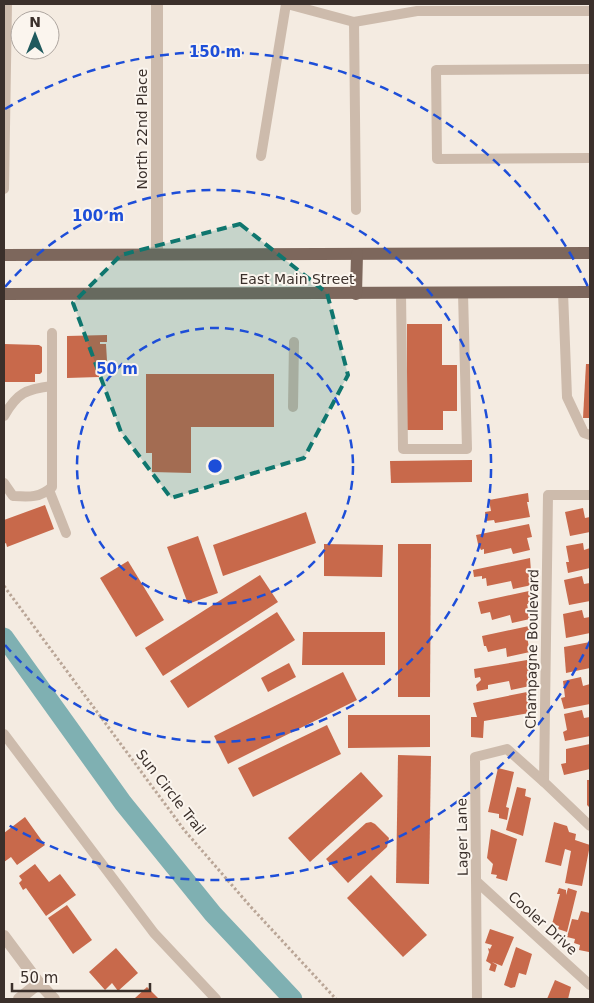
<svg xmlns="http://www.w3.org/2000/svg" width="594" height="1003" viewBox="0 0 594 1003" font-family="'DejaVu Sans',sans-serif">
  <rect width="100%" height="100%" fill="#f4ebe1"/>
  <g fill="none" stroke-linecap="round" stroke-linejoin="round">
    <path stroke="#7fb0b2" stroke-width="19" d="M4 637 123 803 213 914 293 999"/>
  </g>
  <g fill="#c8694b">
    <path d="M407 324H442V365H457V411H443V430H407Z"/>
    <path d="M107 335V342H100V344H106L107 361 99 362V377L67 378V336Z"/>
    <path d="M4 344 39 345 42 347V372L40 374H35V382H4Z"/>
    <path d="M586 364H590V418H583Z"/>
    <path d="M146 374H274V427H191V473L152 472V453H146Z"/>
    <path d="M472 460V482L391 483 390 461Z"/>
    <path d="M528 493 529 502H527L530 517 495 523 494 520 486 521 485 512 491 511 489 500Z"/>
    <path d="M45 505 54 529 7 547 6 543 4 544V520Z"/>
    <path d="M583 508 585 518 590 517V532L570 536 565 512Z"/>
    <path d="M306 512 316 543 223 576 213 545Z"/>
    <path d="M529 524 532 537 527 538 530 550 513 554 511 548 484 554V549L481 550 478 544 476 535Z"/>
    <path d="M198 536 218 593 188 604 167 547Z"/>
    <path d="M583 543 584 550 590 548V568L568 573 566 562H569L566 546Z"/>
    <path d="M324 544 383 545 382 577 324 576Z"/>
    <path d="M398 544H431L430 697H398Z"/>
    <path d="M530 558 532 585 513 589 511 581 487 586 486 578 482 579V576L474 577 473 570Z"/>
    <path d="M128 561 164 620 136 637 100 578Z"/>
    <path d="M260 575 278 602 163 676 145 648Z"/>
    <path d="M582 576 584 584 590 583V601L569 605 564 580Z"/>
    <path d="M529 591 532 603 527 604 530 619 512 623 510 615 492 620 490 612 481 614 478 602Z"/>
    <path d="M582 610 584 618 590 617V633L566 638 563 614Z"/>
    <path d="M277 612 295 640 188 708 170 681Z"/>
    <path d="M529 626 531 636 527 637 530 652 507 657 506 648 488 652 486 646H484L482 636Z"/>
    <path d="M303 632H385V665H302Z"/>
    <path d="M590 642V668L566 673 564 647Z"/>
    <path d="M527 660 531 670 527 671 530 686 511 690 509 681 488 685V689L477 691 476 685 481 680 480 677 475 678 474 669Z"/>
    <path d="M289 663 296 677 268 692 261 678Z"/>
    <path d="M343 672 357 700 228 764 214 736Z"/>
    <path d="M581 677 583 686 590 684V704L564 709 561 698 565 697 563 681Z"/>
    <path d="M527 692 529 713 484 721 483 738 471 737V717H477L473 703Z"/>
    <path d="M582 710 584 718 590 717V736L565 741 563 732 567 730 564 714Z"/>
    <path d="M348 715H430V747L348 748Z"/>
    <path d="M327 725 341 754 253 797 238 768Z"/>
    <path d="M590 744V769L564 775 561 764 566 763V749Z"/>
    <path d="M398 755 431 756 429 884 396 883Z"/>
    <path d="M498 768 514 772 506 807 509 808 507 820 499 818V814L488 812Z"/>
    <path d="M361 772 383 796 310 862 288 838Z"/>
    <path d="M587 780H590V808L587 805Z"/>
    <path d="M517 787 526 789 525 796 531 798 523 836 506 830Z"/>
    <path d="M25 817 45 845 17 865 11 857 4 862V833Z"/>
    <path d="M371 822 375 824 389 838 387 847 348 883 326 859 366 823Z"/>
    <path d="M554 822 567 826 569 832 576 834 575 840 590 845 582 886 565 883 571 851 565 849 561 866 545 862Z"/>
    <path d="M491 829 517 839 507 881 496 878 497 875 491 874 493 864 487 858Z"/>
    <path d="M35 864 49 882 60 874 76 895 46 916 26 888 23 890 19 883 22 880 19 876Z"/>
    <path d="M371 875 427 935 403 957 347 898Z"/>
    <path d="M559 888 566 890V895L568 888 577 891 567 932 558 929 559 926 552 924 560 894H557Z"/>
    <path d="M67 905 92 940 73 954 48 918Z"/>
    <path d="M581 911 590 913 589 952 579 950 580 945 574 943 575 939 567 937 572 919 578 920Z"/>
    <path d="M490 929 514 937 502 966 492 962 497 965 495 972 489 970 491 964 486 961 489 952 488 948 490 949 492 945 485 943Z"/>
    <path d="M516 947 532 954 526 975 519 973 515 987 511 988 504 985Z"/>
    <path d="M116 948 138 973 118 991 112 983 105 990 89 972Z"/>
    <path d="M555 980 571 987 568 999H547Z"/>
    <path d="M147 987 159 999H134Z"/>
  </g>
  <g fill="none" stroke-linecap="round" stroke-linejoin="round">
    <path stroke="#b9a596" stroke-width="3" stroke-dasharray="2.5 2.5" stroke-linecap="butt" d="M4 586 185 831 250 906 336 999"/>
    <g stroke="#cdbbac" stroke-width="10">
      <path d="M287 4 354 22 417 11H590"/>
      <path d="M354 22 356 210"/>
      <path d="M590 69 436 70 437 159 590 158"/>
      <path d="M261 156 286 4"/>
      <path d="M4 189 7 4"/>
      <path d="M563 292 567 397 584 433 590 435"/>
      <path d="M401 293 403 449H467L463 293"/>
      <path d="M293 407 294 342"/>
      <path d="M4 416C17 393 26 389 52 386"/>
      <path d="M4 483 13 496C29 497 40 498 52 487V333"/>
      <path d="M49 490 66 533"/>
      <path d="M590 495H548L544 782 590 826"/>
      <path d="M4 734 154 933 216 999"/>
      <path d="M476 881 590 985"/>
      <path d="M477 999 475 757 507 749 544 782"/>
    </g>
    <g stroke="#cdbbac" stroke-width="12">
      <path d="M157 254V4"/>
      <path d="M4 936 39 983 54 999"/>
      <path d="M19 999 39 983"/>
    </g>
    <g stroke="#7d675c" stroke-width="12">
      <path d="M4 255 590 253"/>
      <path d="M4 294 590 292"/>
      <path d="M356 294 357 254"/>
    </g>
  </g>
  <path fill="#0f766e" fill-opacity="0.2" stroke="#0f766e" stroke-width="4" stroke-dasharray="10 6" stroke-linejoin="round" d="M240 224 327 293 348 375 304 458 171 498 121 432 73 303 121 255Z"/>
  <g fill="none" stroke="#1d4ed8" stroke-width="2.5" stroke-dasharray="9 6">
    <circle cx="215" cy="466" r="138"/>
    <path d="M5 287A276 276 0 1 1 5 645"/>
    <path d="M590 641A414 414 0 0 1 5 823M5 109A414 414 0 0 1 590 291"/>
  </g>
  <g text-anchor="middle" stroke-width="4" stroke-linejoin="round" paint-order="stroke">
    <g font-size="14" fill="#3b302b" stroke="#fbf5ee">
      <text transform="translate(142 129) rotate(-90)" y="5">North 22nd Place</text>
      <text x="297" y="284">East Main Street</text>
      <text transform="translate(532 649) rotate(-89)" y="5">Champagne Boulevard</text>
      <text transform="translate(171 792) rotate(52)" y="5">Sun Circle Trail</text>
      <text transform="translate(462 837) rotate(-91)" y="5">Lager Lane</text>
      <text transform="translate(543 923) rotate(42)" y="5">Cooler Drive</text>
    </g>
  </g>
  <circle cx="215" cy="466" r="8" fill="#1d4ed8" stroke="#fbf5ee" stroke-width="2.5"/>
  <g font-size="15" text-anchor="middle" font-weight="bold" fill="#1d4ed8" stroke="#fbf5ee" stroke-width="4" stroke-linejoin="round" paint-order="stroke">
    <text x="215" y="57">150 m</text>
    <text x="98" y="221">100 m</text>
    <text x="117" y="374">50 m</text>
  </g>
  <rect width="594" height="1003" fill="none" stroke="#3b302b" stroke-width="10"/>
  <g transform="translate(35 35)"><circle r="24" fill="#fbf5ee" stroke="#aea6a0"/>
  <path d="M0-4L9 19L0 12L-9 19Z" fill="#1f5a5e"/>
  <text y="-8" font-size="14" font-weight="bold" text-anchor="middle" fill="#3b302b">N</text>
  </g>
  <path d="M12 983v8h138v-8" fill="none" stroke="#3b302b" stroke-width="2.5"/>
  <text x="20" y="983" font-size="15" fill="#3b302b" stroke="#fbf5ee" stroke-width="4" paint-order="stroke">50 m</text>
</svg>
